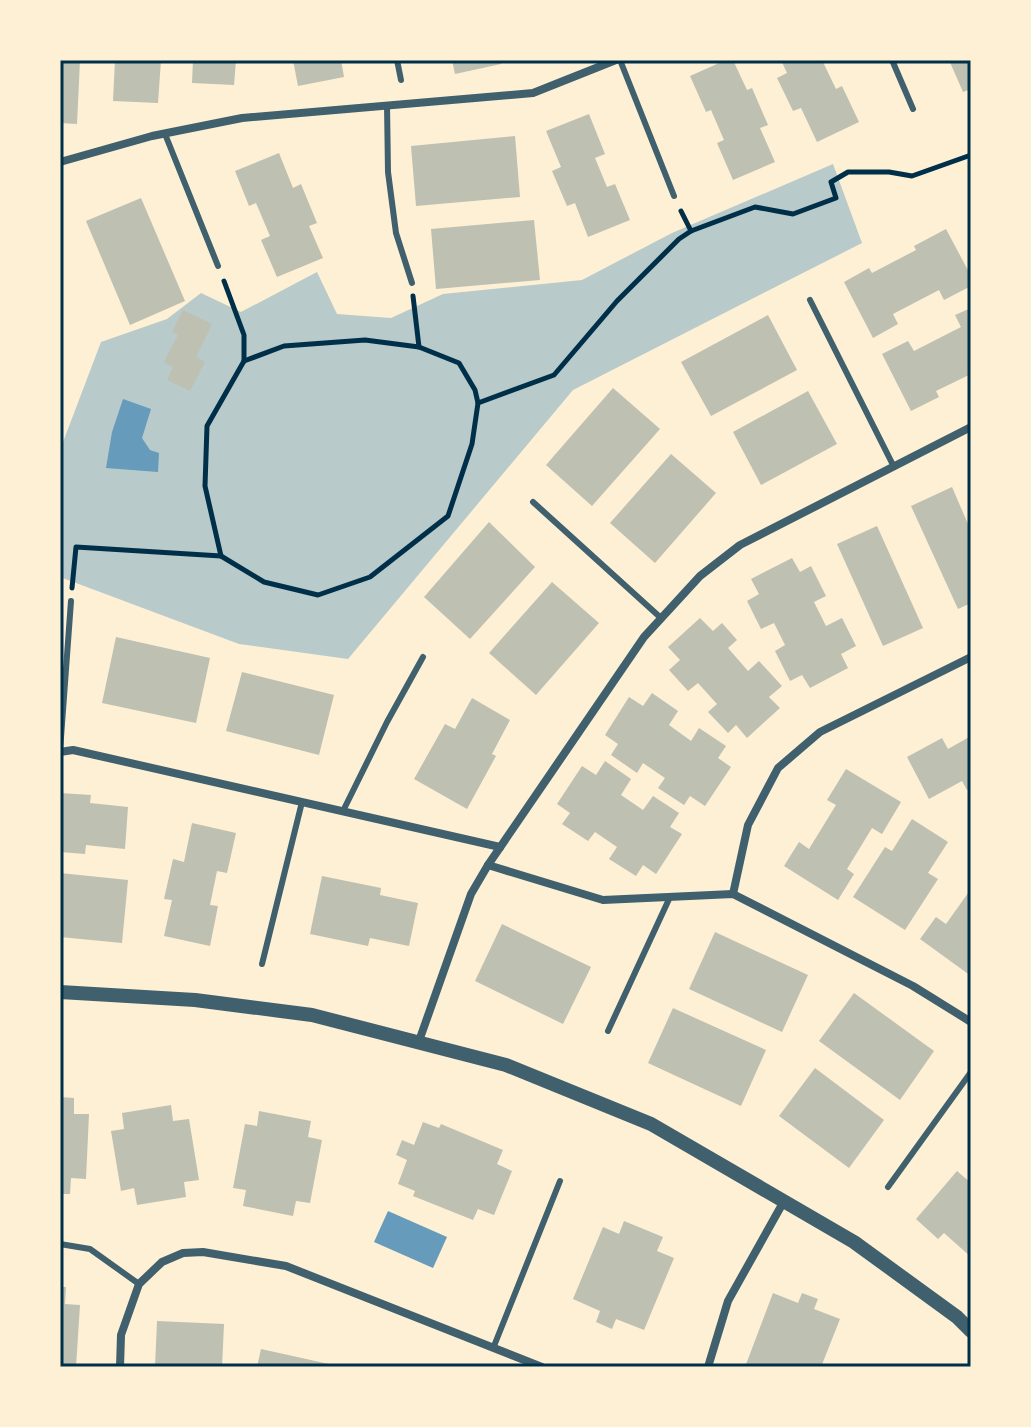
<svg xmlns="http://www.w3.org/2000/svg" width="1031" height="1427" viewBox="0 0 1031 1427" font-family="Barlow,sans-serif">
  <rect width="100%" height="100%" fill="#fdf0d5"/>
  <path fill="#b9caca" d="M833 164 862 243 573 390 348 659 239 644 60 577V450L101 342 167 319 201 293 241 312 317 272 337 314 391 318 443 294 582 280 672 233Z"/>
  <g fill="#669bbc">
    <path d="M123 399 151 409 142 438 150 450 159 453 158 472 106 468 112 432Z"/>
    <path d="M388 1211 447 1237 433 1268 374 1242Z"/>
  </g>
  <g fill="#bec0b2">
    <path d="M60 60H80L77 124 60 123Z"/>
    <path d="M115 60H161L158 103 113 101Z"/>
    <path d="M193 60H236L234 85 192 83Z"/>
    <path d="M293 60H341L344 77 298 86Z"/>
    <path d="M452 60H500L501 64 455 74Z"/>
    <path d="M726 60H733L747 90 752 88 768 125 760 128 775 162 733 180 717 143 724 140 711 110 706 112 690 76Z"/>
    <path d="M781 60H822L836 89 842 86 859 122 817 142 801 108 793 111 777 78 787 73Z"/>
    <path d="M949 60H971V89L963 92Z"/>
    <path d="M589 114 605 154 595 158 607 187 615 184 630 220 588 237 575 203 567 206 552 171 561 167 546 131Z"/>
    <path d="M515 136 520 197 416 206 411 146Z"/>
    <path d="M279 153 293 188 301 184 317 223 309 226 323 258 277 277 261 240 270 236 256 203 249 206 235 171Z"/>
    <path d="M141 198 185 301 130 325 86 221Z"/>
    <path d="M534 220 540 280 436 289 431 229Z"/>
    <path d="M946 229 971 276V286L944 300 939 290 893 314 898 324 873 338 844 282 869 268 872 273 916 250 914 246Z"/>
    <path d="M971 308V374L936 391 939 397 911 411 882 354 908 341 914 351 961 327 955 315Z"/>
    <path d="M183 310 212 324 196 357 205 362 190 391 167 380 173 367 164 362 178 335 172 332Z"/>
    <path d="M768 315 797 370 711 416 681 362Z"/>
    <path d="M613 388 660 429 592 506 546 465Z"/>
    <path d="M808 391 837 444 761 485 733 432Z"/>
    <path d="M671 454 716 493 655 563 610 523Z"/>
    <path d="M952 487 971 531V603L958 609 911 506Z"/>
    <path d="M489 522 535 567 470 639 424 597Z"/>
    <path d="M877 526 923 628 883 646 837 544Z"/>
    <path d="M792 558 800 572 811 566 826 596 814 602 826 626 842 618 856 646 841 654 848 668 810 688 802 675 790 681 775 651 785 645 774 623 761 629 747 601 759 594 751 579Z"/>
    <path d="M552 582 599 623 536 695 489 653Z"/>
    <path d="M700 618 713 631 722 623 737 640 728 648 748 671 759 661 782 686 769 697 780 708 747 738 736 725 728 733 708 712 717 704 698 683 688 691 669 670 680 660 668 647Z"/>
    <path d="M116 637 210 658 196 723 102 703Z"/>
    <path d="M242 672 334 695 319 755 226 731Z"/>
    <path d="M652 693 678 711 669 725 691 741 699 728 726 746 718 758 731 767 705 806 690 796 684 805 658 788 665 778 643 763 637 773 611 755 618 744 605 735 629 697 643 706Z"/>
    <path d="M472 698 510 720 492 754 496 756 467 809 414 779 445 724 455 729Z"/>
    <path d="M971 736V787L967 790 962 781 929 799 907 757 942 738 948 749Z"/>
    <path d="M605 761 631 779 621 795 643 810 653 796 679 813 670 827 682 834 656 874 643 865 636 876 609 859 617 847 595 832 588 841 562 824 570 813 557 804 582 766 596 775Z"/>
    <path d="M846 769 901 802 882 834 872 828 847 869 854 874 838 900 784 866 799 842 809 849 836 805 827 800Z"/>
    <path d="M60 793 91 795 90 803 128 807 125 849 86 845 85 854 60 852Z"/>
    <path d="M912 819 948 842 928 873 938 879 905 930 853 897 885 847 892 851Z"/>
    <path d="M192 823 236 833 227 873 217 871 210 905 218 906 210 946 164 936 172 900 164 899 173 859 184 862Z"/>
    <path d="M60 873 128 880 122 943 60 937Z"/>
    <path d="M322 876 381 888 380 895 418 903 409 946 370 938 368 946 310 934Z"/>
    <path d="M971 889V976L920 939 936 917 946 924Z"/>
    <path d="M502 924 591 967 563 1024 475 981Z"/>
    <path d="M715 932 808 975 782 1032 689 989Z"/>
    <path d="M854 993 934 1051 900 1100 819 1041Z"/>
    <path d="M673 1008 766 1050 741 1106 648 1063Z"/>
    <path d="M815 1068 884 1120 849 1168 779 1116Z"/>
    <path d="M60 1097 74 1098V1114H89L86 1179 71 1178 70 1194H60Z"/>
    <path d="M171 1105 173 1121 189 1119 199 1180 184 1182 186 1197 137 1205 134 1188 121 1191 111 1131 124 1129 122 1113Z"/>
    <path d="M259 1111 311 1121 308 1137 322 1140 310 1203 296 1201 293 1216 243 1206 246 1190 233 1188 245 1124 257 1126Z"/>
    <path d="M423 1122 439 1128 441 1124 503 1150 497 1164 512 1171 494 1215 478 1209 473 1220 413 1196 415 1191 398 1184 407 1160 396 1155 402 1140 414 1145Z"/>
    <path d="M957 1171 971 1183V1257L944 1233 938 1239 916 1219Z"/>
    <path d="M624 1221 663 1237 657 1251 674 1258 644 1330 616 1319 612 1329 596 1322 600 1311 573 1299 603 1227 619 1234Z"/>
    <path d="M60 1287H66L65 1304 80 1305 76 1367H60Z"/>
    <path d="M773 1293 798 1303 802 1293 818 1299 814 1309 840 1319 821 1367H745Z"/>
    <path d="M157 1321 224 1324 222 1367H155Z"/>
    <path d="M261 1349 338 1366V1367H257Z"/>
  </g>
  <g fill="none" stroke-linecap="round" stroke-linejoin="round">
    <g stroke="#003049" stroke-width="5">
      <path d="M681 211 691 231"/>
      <path d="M224 281 244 335V361"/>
      <path d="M413 296 419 347"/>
      <path d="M221 556 205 486 207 426 244 361 284 346 365 340 419 347 459 363 475 390 478 403"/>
      <path d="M72 588 76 547 221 556 264 582 318 595 370 577 448 516 472 444 478 403 554 375 617 301 679 239 691 231 755 207 793 214 836 198 831 182 848 172H889L912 176 971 155"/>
    </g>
    <g stroke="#3f606c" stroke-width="6">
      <path d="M397 60 401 80"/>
      <path d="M620 60 674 196"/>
      <path d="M892 60 913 109"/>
      <path d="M387 105 388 172 396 233 412 283"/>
      <path d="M165 134 218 266"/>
      <path d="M810 300 894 467"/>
      <path d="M533 502 661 618"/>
      <path d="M60 751 71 601"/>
      <path d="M343 811 387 722 423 657"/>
      <path d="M262 964 302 802"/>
      <path d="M608 1031 670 897"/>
      <path d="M888 1187 971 1072"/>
      <path d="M60 1244 90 1249 139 1284"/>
      <path d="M494 1346 560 1181"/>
    </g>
    <g stroke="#3f606c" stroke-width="8">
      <path d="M60 162 152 136 242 118 533 93 616 60"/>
      <path d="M60 752 73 750 500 847"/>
      <path d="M488 865 603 900 733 894 913 986 971 1022"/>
      <path d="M733 894 748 825 778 768 820 732 971 657"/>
      <path d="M419 1041 471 894 488 865 644 637 700 576 740 545 971 427"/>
      <path d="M120 1367 121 1335 139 1284 162 1262 183 1253 203 1252 286 1266 542 1367"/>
      <path d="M708 1367 728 1301 784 1201"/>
    </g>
    <path stroke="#3f606c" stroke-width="14" d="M60 992 195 1000 312 1015 506 1065 651 1124 854 1242 957 1317 971 1331"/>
  </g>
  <rect width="1031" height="1427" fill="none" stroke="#fdf0d5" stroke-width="124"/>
  <rect x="62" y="62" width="907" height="1303" fill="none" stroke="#003049" stroke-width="3"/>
</svg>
